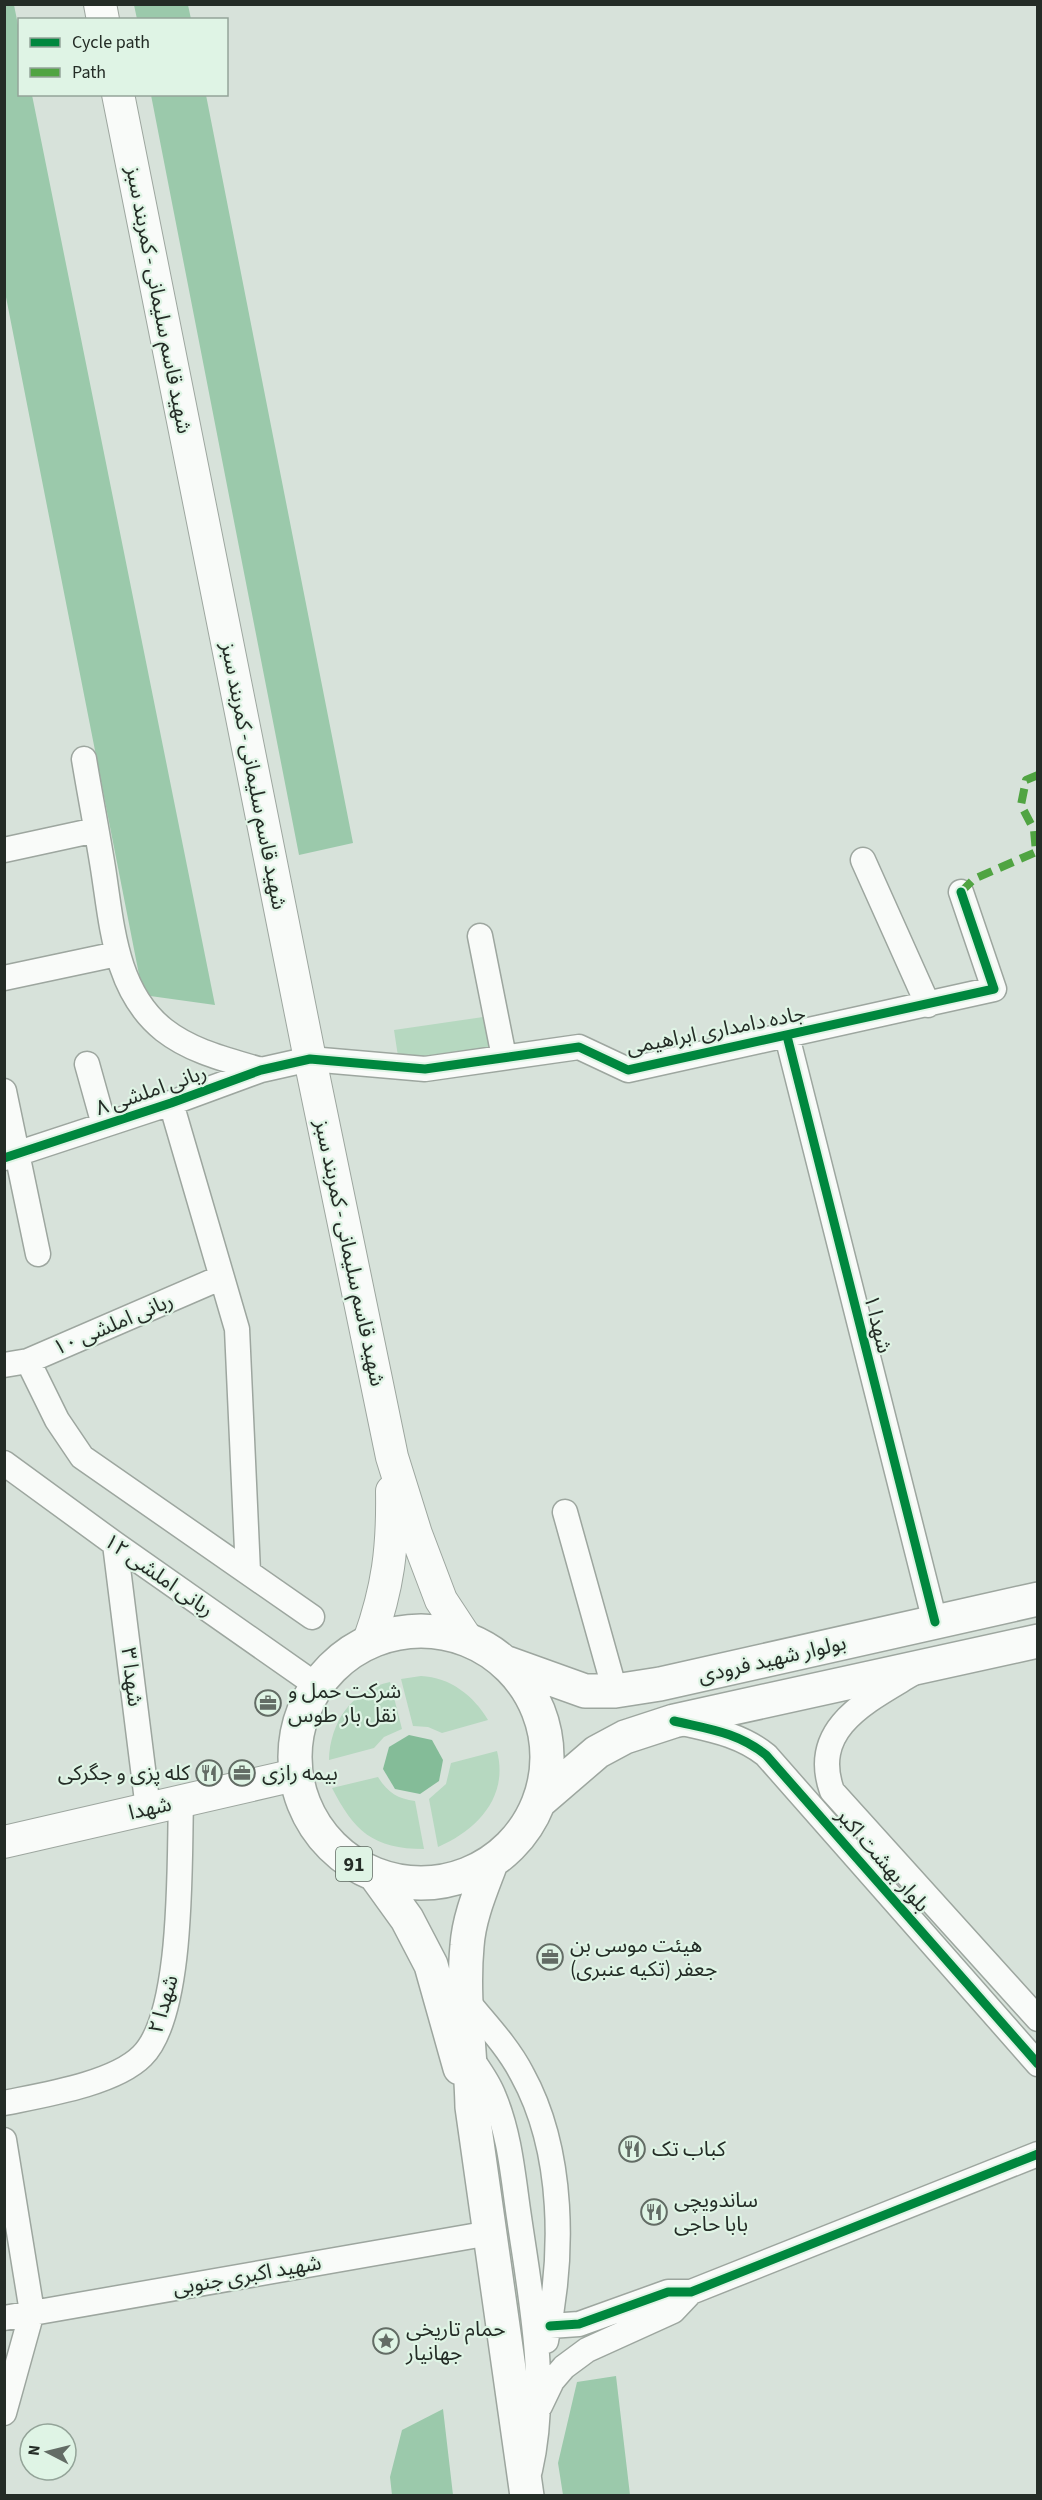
<svg xmlns="http://www.w3.org/2000/svg" width="1042" height="2500" font-family="'Source Sans 3','Noto Sans Arabic',sans-serif">
	<style>
		.green { fill: #b6d8c0 }
		.forest { fill: #9bc9ab }
		.water { fill: #84bc98 }
		.lines { fill: none; stroke-linecap: round; stroke-linejoin: round }
		.minor-casing { stroke: #9da69f; stroke-width: 27 }
		.major-casing { stroke: #9da69f; stroke-width: 34 }
		.highway-casing { stroke: #9da69f; stroke-width: 36 }
		.minor { stroke: #f9fbf9; stroke-width: 24 }
		.major { stroke: #f9fbf9; stroke-width: 32 }
		.highway { stroke: #f9fbf9; stroke-width: 33 }
		.quiet { stroke: #50a442; stroke-width: 8; stroke-dasharray: 15 8; stroke-linecap: butt }
		.cycleway-casing { stroke: #dff4e5; stroke-width: 13 }
		.cycleway { stroke: #00873e; stroke-width: 9 }
		.labels { text-anchor: middle; stroke-width: 4.5; stroke-linejoin: round; paint-order: stroke }
		.shield { fill: #dff4e5; stroke: #5c685f; stroke-width: 1.5 }
		.shield-label { font-size: 20px; font-weight: bold; fill: #242c26 }
		.street-label { font-size: 21px; fill: #242c26; stroke: #dff4e5 }
		.poi-label { font-size: 21px; fill: #242c26; stroke: #dff4e5; text-anchor: start }
	</style>
	<rect width="100%" height="100%" fill="#d7e2da"/>
	<path class="green" d="M 490,1016 L 495,1049 L 399,1063 L 394,1030 Z
		M 421,1676 C 450,1677 474,1696 488,1720 L 442,1733 L 428,1727 L 413,1726 L 401,1679 Z
		M 390,1682 L 402,1729 L 384,1737 L 374,1748 L 329,1760 C 330,1722 352,1690 390,1682 Z
		M 497,1751 C 509,1797 477,1830 438,1847 L 429,1799 L 446,1784 L 451,1763 Z
		M 378,1777 C 387,1792 398,1799 415,1801 L 424,1849 C 373,1849 354,1831 332,1788 Z"/>
	<path class="forest" d="M 4,5 L 14,5 L 19,30 L 20,94 L 32,95 L 215,1005 L 143,995 L 5,292 Z
		M 134,5 L 188,5 L 191,19 L 137,19 Z
		M 151,95 L 206,95 L 353,843 L 299,855 Z
		M 616,2376 L 630,2495 L 563,2495 L 558,2463 L 577,2382 Z
		M 443,2409 L 453,2495 L 392,2495 L 390,2477 L 402,2430 Z"/>
	<path class="water" d="M 409,1735 L 432,1740 L 443,1760 L 439,1781 L 420,1794 L 395,1789 L 383,1769 L 389,1747 Z"/>
	<g class="lines">
		<g class="minor-casing">
			<path id="minor" d="M 84,759 C 90,795 97,831 103,868 C 112,925 115,991 164,1030 C 192,1052 228,1060 261,1070
				M 4,850 L 96,830
				M 863,860 L 928,1005
				M 480,936 L 504,1057
				M 4,978 L 117,954
				M 787,1036 L 935,1622
				M 87,1064 L 104,1125
				M 4,1091 L 38,1254
				M 171,1103 L 237,1329 L 248,1572
				M 4,1158 L 171,1103 L 261,1070 L 310,1059 L 425,1069 L 579,1047 L 628,1070 L 994,989 L 961,892
				M 28,1361 L 57,1420 L 82,1457 L 312,1617
				M 4,1365 L 28,1361 L 220,1278
				M 4,1463 L 115,1544 L 316,1685
				M 565,1512 L 615,1691
				M 115,1544 L 148,1809
				M 910,1675 C 865,1702 810,1729 832,1791 L 1038,2019
				M 682,1723 C 713,1730 741,1735 766,1755 L 1038,2064
				M 467,2001 C 487,2025 508,2047 522,2074 C 565,2152 564,2257 546,2341
				M 471,2058 C 480,2071 489,2083 494,2097 C 510,2135 513,2177 519,2217 C 531,2300 549,2387 530,2470
				M 4,2103 C 43,2095 114,2084 142,2056 C 184,2015 179,1860 181,1801
				M 4,2140 L 32,2312 L 4,2413
				M 4,2318 L 490,2233
				M 550,2326 L 579,2324 L 668,2292 L 691,2292 L 1038,2154
				M 540,2406 L 552,2381 L 564,2367 L 587,2350 L 673,2311 L 691,2292"/>
		</g>
		<g class="major-casing">
			<path id="major" d="M 100,4 L 103,20
				M 118,94 L 310,1059 L 392,1457 L 416,1534 L 441,1600 L 466,1638
				M 369,1641 C 388,1588 393,1548 392,1491
				M 4,1842 L 295,1775"/>
		</g>
		<g class="highway-casing">
			<path id="highway" d="M295 1757a126 126 0 1 1 252 0a126 126 0 1 1-252 0Z
				M 507,1663 L 585,1691 L 615,1691 L 660,1684 L 1038,1599
				M 540,1801 L 597,1752 L 625,1737 L 674,1721 L 1038,1641
				M 491,1863 C 481,1890 469,1917 467,1946 C 462,1999 471,2054 472,2107 L 527,2496
				M 376,1876 L 407,1919 L 431,1965 L 460,2068"/>
		</g>
		<use href="#minor" class="minor"/>
		<use href="#major" class="major"/>
		<use href="#highway" class="highway"/>
		<path class="quiet" d="M 961,892 L 974,879 L 1036,852 L 1034,830 L 1021,805 L 1026,780 L 1038,775"/>
		<g class="cycleway-casing">
			<path id="cycleway" d="M 787,1036 L 935,1622
				M 4,1158 L 171,1103 L 261,1070 L 310,1059 L 425,1069 L 579,1047 L 628,1070 L 994,989 L 961,892
				M 674,1721 C 708,1729 737,1732 766,1755 L 1038,2064
				M 550,2326 L 579,2324 L 668,2292 L 691,2292 L 1038,2154"/>
		</g>
		<use href="#cycleway" class="cycleway"/>
	</g>
	<defs>
		<g id="office-ring" transform="scale(1.35)"><circle r="9.5" fill="#dff4e5" stroke="#636c65" stroke-width="1.5"/><path d="M-6-3h4V-5.5h4V-3h4V5H-6ZM-1-4.5V-3h2v-1.5ZM-6 0V1H6V0Z" fill="#636c65"/></g>
		<g id="restaurant-ring" transform="scale(1.35)"><circle r="9.5" fill="#dff4e5" stroke="#636c65" stroke-width="1.5"/><path d="M-5-6h1v4h1v-4h1v4h1v-4h1v5L-1.5 .5V6h-2V.5L-5-1ZM5-6V6H3V1.5H1.5Q1.5-4 5-6Z" fill="#636c65"/></g>
		<g id="sight-ring" transform="scale(1.35)"><circle r="9.5" fill="#dff4e5" stroke="#636c65" stroke-width="1.5"/><path d="M0-6L1.8-2.2L6-1.7L2.9 1.2L3.7 5.4L0 3.3L-3.7 5.4L-2.9 1.2L-6-1.7L-1.8-2.2Z" fill="#636c65"/></g>
	</defs>
	<g fill-rule="evenodd">
		<use href="#office-ring" x="268" y="1703"/>
		<use href="#restaurant-ring" x="209" y="1773"/>
		<use href="#office-ring" x="242" y="1773"/>
		<use href="#office-ring" x="550" y="1957"/>
		<use href="#restaurant-ring" x="632" y="2149"/>
		<use href="#restaurant-ring" x="654" y="2212"/>
		<use href="#sight-ring" x="386" y="2341"/>
	</g>
	<g class="labels">
		<rect class="shield" x="336" y="1847" width="36" height="34" rx="4.5"/>
		<g class="shield-label">
			<text x="354" y="1871">91</text>
		</g>
		<g class="street-label">
			<text transform="translate(159 300) rotate(79)" y="7">شهید قاسم سلیمانی - کمربند سبز</text>
			<text transform="translate(254 776) rotate(79)" y="7">شهید قاسم سلیمانی - کمربند سبز</text>
			<text transform="translate(716 1030) rotate(-11)" y="7">جاده دامداری ابراهیمی</text>
			<text transform="translate(151 1090) rotate(-19)" y="7">ربانی املشی ۸</text>
			<text transform="translate(350 1253) rotate(78)" y="7">شهید قاسم سلیمانی - کمربند سبز</text>
			<text transform="translate(113 1324) rotate(-23)" y="7">ربانی املشی ۱۰</text>
			<text transform="translate(878 1324) rotate(76)" y="7">شهدا ۱</text>
			<text transform="translate(159 1575) rotate(35)" y="7">ربانی املشی ۱۲</text>
			<text transform="translate(772 1659) rotate(-13)" y="7">بولوار شهید فرودی</text>
			<text transform="translate(132 1677) rotate(83)" y="7">شهدا ۳</text>
			<text transform="translate(150 1808) rotate(-13)" y="7">شهدا</text>
			<text transform="translate(883 1860) rotate(49)" y="7">بلوار بهشت اکبر</text>
			<text transform="translate(163 2004) rotate(-74)" y="7">شهدا ۲</text>
			<text transform="translate(247 2275) rotate(-10)" y="7">شهید اکبری جنوبی</text>
		</g>
		<g class="poi-label">
			<text x="288" y="1698">شرکت حمل و<tspan x="288" dy="24">نقل بار طوس</tspan></text>
			<text x="190" y="1780" text-anchor="end">کله پزی و جگرکی</text>
			<text x="262" y="1780">بیمه رازی</text>
			<text x="570" y="1952">هيئت موسی بن<tspan x="570" dy="24">جعفر (تکیه عنبری)</tspan></text>
			<text x="652" y="2156">کباب تک</text>
			<text x="674" y="2207">ساندویچی<tspan x="674" dy="24">بابا حاجی</tspan></text>
			<text x="406" y="2336">حمام تاریخی<tspan x="406" dy="24">جهانیار</tspan></text>
		</g>
	</g>
	<rect width="1042" height="2500" fill="none" stroke="#242c26" stroke-width="12"/>
	<rect x="18" y="18" width="210" height="78" fill="#dff4e5" stroke="#94a499" stroke-width="1.5"/>
	<rect x="30" y="38" width="30" height="9" fill="#00873e" stroke="#94a499" stroke-width="1.5"/>
	<text x="72" y="48" font-size="18" fill="#242c26">Cycle path</text>
	<rect x="30" y="68" width="30" height="9" fill="#50a442" stroke="#94a499" stroke-width="1.5"/>
	<text x="72" y="78" font-size="18" fill="#242c26">Path</text>
	<g transform="translate(48 2452) rotate(277)"><circle r="28" fill="#dff4e5" stroke="#94a499" stroke-width="1.5"/>
	<path d="M0-4.5L10 22L0 15L-10 22Z" fill="#636c65"/>
	<text y="-9" font-size="16" font-weight="bold" text-anchor="middle" fill="#242c26">N</text>
	</g>
</svg>
